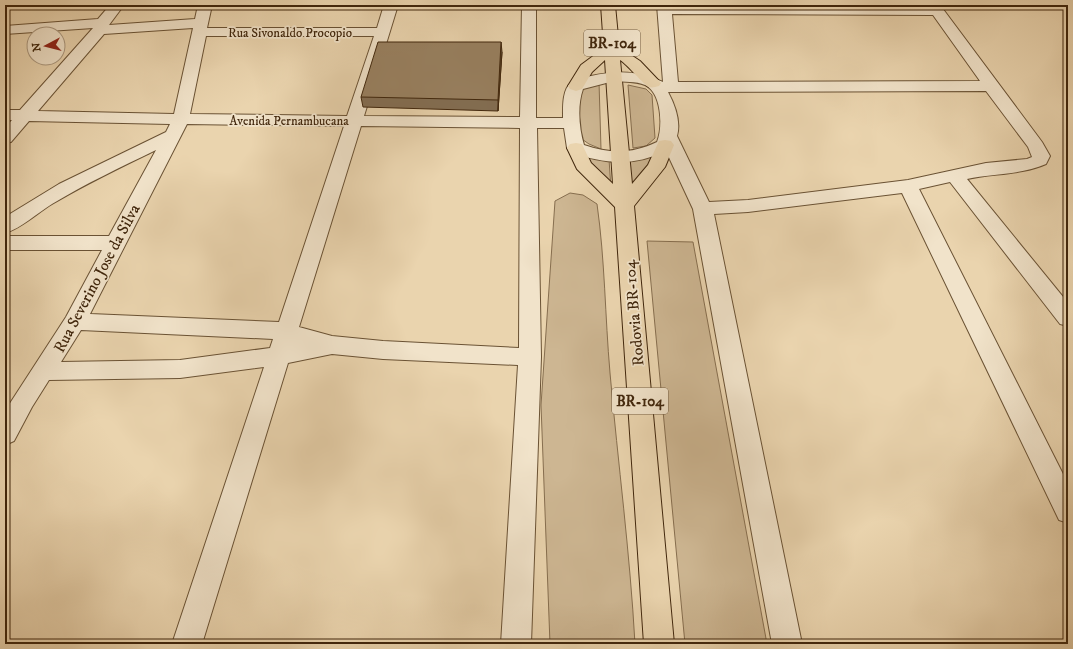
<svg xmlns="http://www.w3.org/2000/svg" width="1073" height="649" font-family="'IM FELL DW Pica',serif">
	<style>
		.green { fill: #cdb692; stroke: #866e4f }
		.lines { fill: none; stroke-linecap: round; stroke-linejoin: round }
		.street-casing { stroke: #6a5234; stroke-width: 2 }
		.highway-casing { stroke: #40260c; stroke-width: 2 }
		.street { fill: #f1e3ca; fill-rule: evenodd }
		.highway { fill: #ead4ae; fill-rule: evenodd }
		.wall { fill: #836e53; stroke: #40260c }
		.shaded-wall { fill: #6a5a43; stroke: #40260c }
		.building { fill: #988060; stroke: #40260c }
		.labels { text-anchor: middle; stroke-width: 3.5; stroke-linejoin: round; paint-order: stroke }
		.far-street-label { font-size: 13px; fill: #40260c; stroke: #f1e3ca }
		.shield { fill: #f1e3ca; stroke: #755f45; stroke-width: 1 }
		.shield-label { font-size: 15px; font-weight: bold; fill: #40260c }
		.street-label { font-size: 16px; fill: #40260c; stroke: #f1e3ca }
	</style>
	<rect width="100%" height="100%" fill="#ead4ae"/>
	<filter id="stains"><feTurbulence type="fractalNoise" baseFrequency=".005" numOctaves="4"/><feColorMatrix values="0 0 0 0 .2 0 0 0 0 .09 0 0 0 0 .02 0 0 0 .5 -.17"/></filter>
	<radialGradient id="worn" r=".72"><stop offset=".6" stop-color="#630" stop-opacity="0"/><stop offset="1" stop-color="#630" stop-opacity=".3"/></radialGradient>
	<path class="green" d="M 599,82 L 601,149 L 589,144 L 579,137 L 579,90 Z
		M 628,85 L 646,89 L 652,95 L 655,138 L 646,146 L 633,148 Z
		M 660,151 L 627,194 L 629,160 Z
		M 585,153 L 609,159 L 611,189 L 586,164 Z
		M 570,193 L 583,195 L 597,204 C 605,260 605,316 610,373 C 618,463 630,553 635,644 L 550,644 L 541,405 L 555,201 Z
		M 647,241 L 693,242 L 767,644 L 685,644 Z"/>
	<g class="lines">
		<g class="street-casing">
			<path id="street" d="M 110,5 L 124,5 L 109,25 L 195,19 L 198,5 L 212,5 L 207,28 L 377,28 L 384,5 L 398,5 L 364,116 L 520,117 L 522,5 L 536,5 L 536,118 L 563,118 C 563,109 562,89 571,83 C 576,79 585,77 591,76 C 619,70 637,71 663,82 L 657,5 L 927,7 L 926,5 L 940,5 L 1042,142 L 1050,156 L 1046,164 C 1022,175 993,173 967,179 L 1068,303 L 1068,326 L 1060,324 L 950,182 L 919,189 L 1068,484 L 1068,523 L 1059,520 L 902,193 L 748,212 L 714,214 L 802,644 L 772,644 L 693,209 L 666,151 C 632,167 605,164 570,152 L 567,148 L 564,128 L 537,128 L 541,357 L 531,644 L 501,644 L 518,365 L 383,359 L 332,354 L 288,363 L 202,644 L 172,644 L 264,367 L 180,378 L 49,380 L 32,407 L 14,441 L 5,445 L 5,411 L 66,317 L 102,250 L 5,250 L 5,236 L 109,236 L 156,150 C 121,167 85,184 52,204 C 37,213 22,228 5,233 L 5,217 L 59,184 L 166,132 L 170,124 L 29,121 L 11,142 L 5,143 L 5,128 L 12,120 L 5,120 L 5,110 L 20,110 L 93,28 L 5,34 L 5,26 L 98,19 ZM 672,14 L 933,15 L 980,81 L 678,82 ZM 193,28 L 174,114 L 38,111 L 104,34 ZM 206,36 L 374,36 L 347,116 L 190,114 ZM 614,81 C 624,82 636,81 645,85 C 662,93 663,127 657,142 C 632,154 610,154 584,145 C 579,128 577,106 583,89 ZM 986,91 L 1028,147 L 1032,157 L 1027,159 L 986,163 L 908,180 L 748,200 L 709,202 L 677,136 C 681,122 675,105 668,92 ZM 187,124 L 344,126 L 279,322 L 90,314 ZM 361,126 L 520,128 L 519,348 L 383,341 L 332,336 L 299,327 ZM 81,330 L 273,339 L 270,348 L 180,360 L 61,362 Z"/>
		</g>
		<g class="highway-casing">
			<path id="highway" d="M 601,5 L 615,5 L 619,47 L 640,61 L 661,83 L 659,86 C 655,87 652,88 649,87 C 644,85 628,65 620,60 L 632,184 L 648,165 L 659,141 L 665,140 L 671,141 L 674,145 L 665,167 L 634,206 L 674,644 L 644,644 L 615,207 L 577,169 L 567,148 L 570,144 L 576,143 L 582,144 L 591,163 L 613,184 L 605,60 L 592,72 L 582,89 L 576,91 L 570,89 L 568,86 L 581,65 L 604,48 Z"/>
		</g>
		<use href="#street" class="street"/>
		<use href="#highway" class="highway"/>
	</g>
	<path class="wall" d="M 502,52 L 498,111 L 363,107 L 361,97 Z"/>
	<path class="shaded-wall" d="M 501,42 L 502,52 L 498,111 L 498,100 Z"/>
	<path class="building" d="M 378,42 L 501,42 L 498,100 L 361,97 Z"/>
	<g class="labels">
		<g class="far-street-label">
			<text x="290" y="37">Rua Sivonaldo Procopio</text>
			<text x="289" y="125">Avenida Pernambucana</text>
		</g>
		<g class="shield">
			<rect x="584" y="30" width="56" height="26" rx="3"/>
			<rect x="612" y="388" width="56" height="26" rx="3"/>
		</g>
		<g class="shield-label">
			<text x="612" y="48">BR-104</text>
			<text x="640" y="406">BR-104</text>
		</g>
		<g class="street-label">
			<text transform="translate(96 278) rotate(-62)" y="6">Rua Severino Jose da Silva</text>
			<text transform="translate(633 313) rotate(-95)" y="6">Rodovia BR-104</text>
		</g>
	</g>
	<rect width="1073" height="649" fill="none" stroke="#ead4ae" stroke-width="20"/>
	<rect x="6" y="6" width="1061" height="637" fill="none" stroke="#40260c" stroke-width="2"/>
	<rect x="10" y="10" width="1053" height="629" fill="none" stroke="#40260c"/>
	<g transform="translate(46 46) rotate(263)"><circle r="19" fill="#f1e3ca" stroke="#aa977e"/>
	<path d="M0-3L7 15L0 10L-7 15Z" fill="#8f2418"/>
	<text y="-6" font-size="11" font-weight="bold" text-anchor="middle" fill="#40260c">N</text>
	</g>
	<rect width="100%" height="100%" filter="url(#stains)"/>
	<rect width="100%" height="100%" fill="url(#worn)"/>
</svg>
